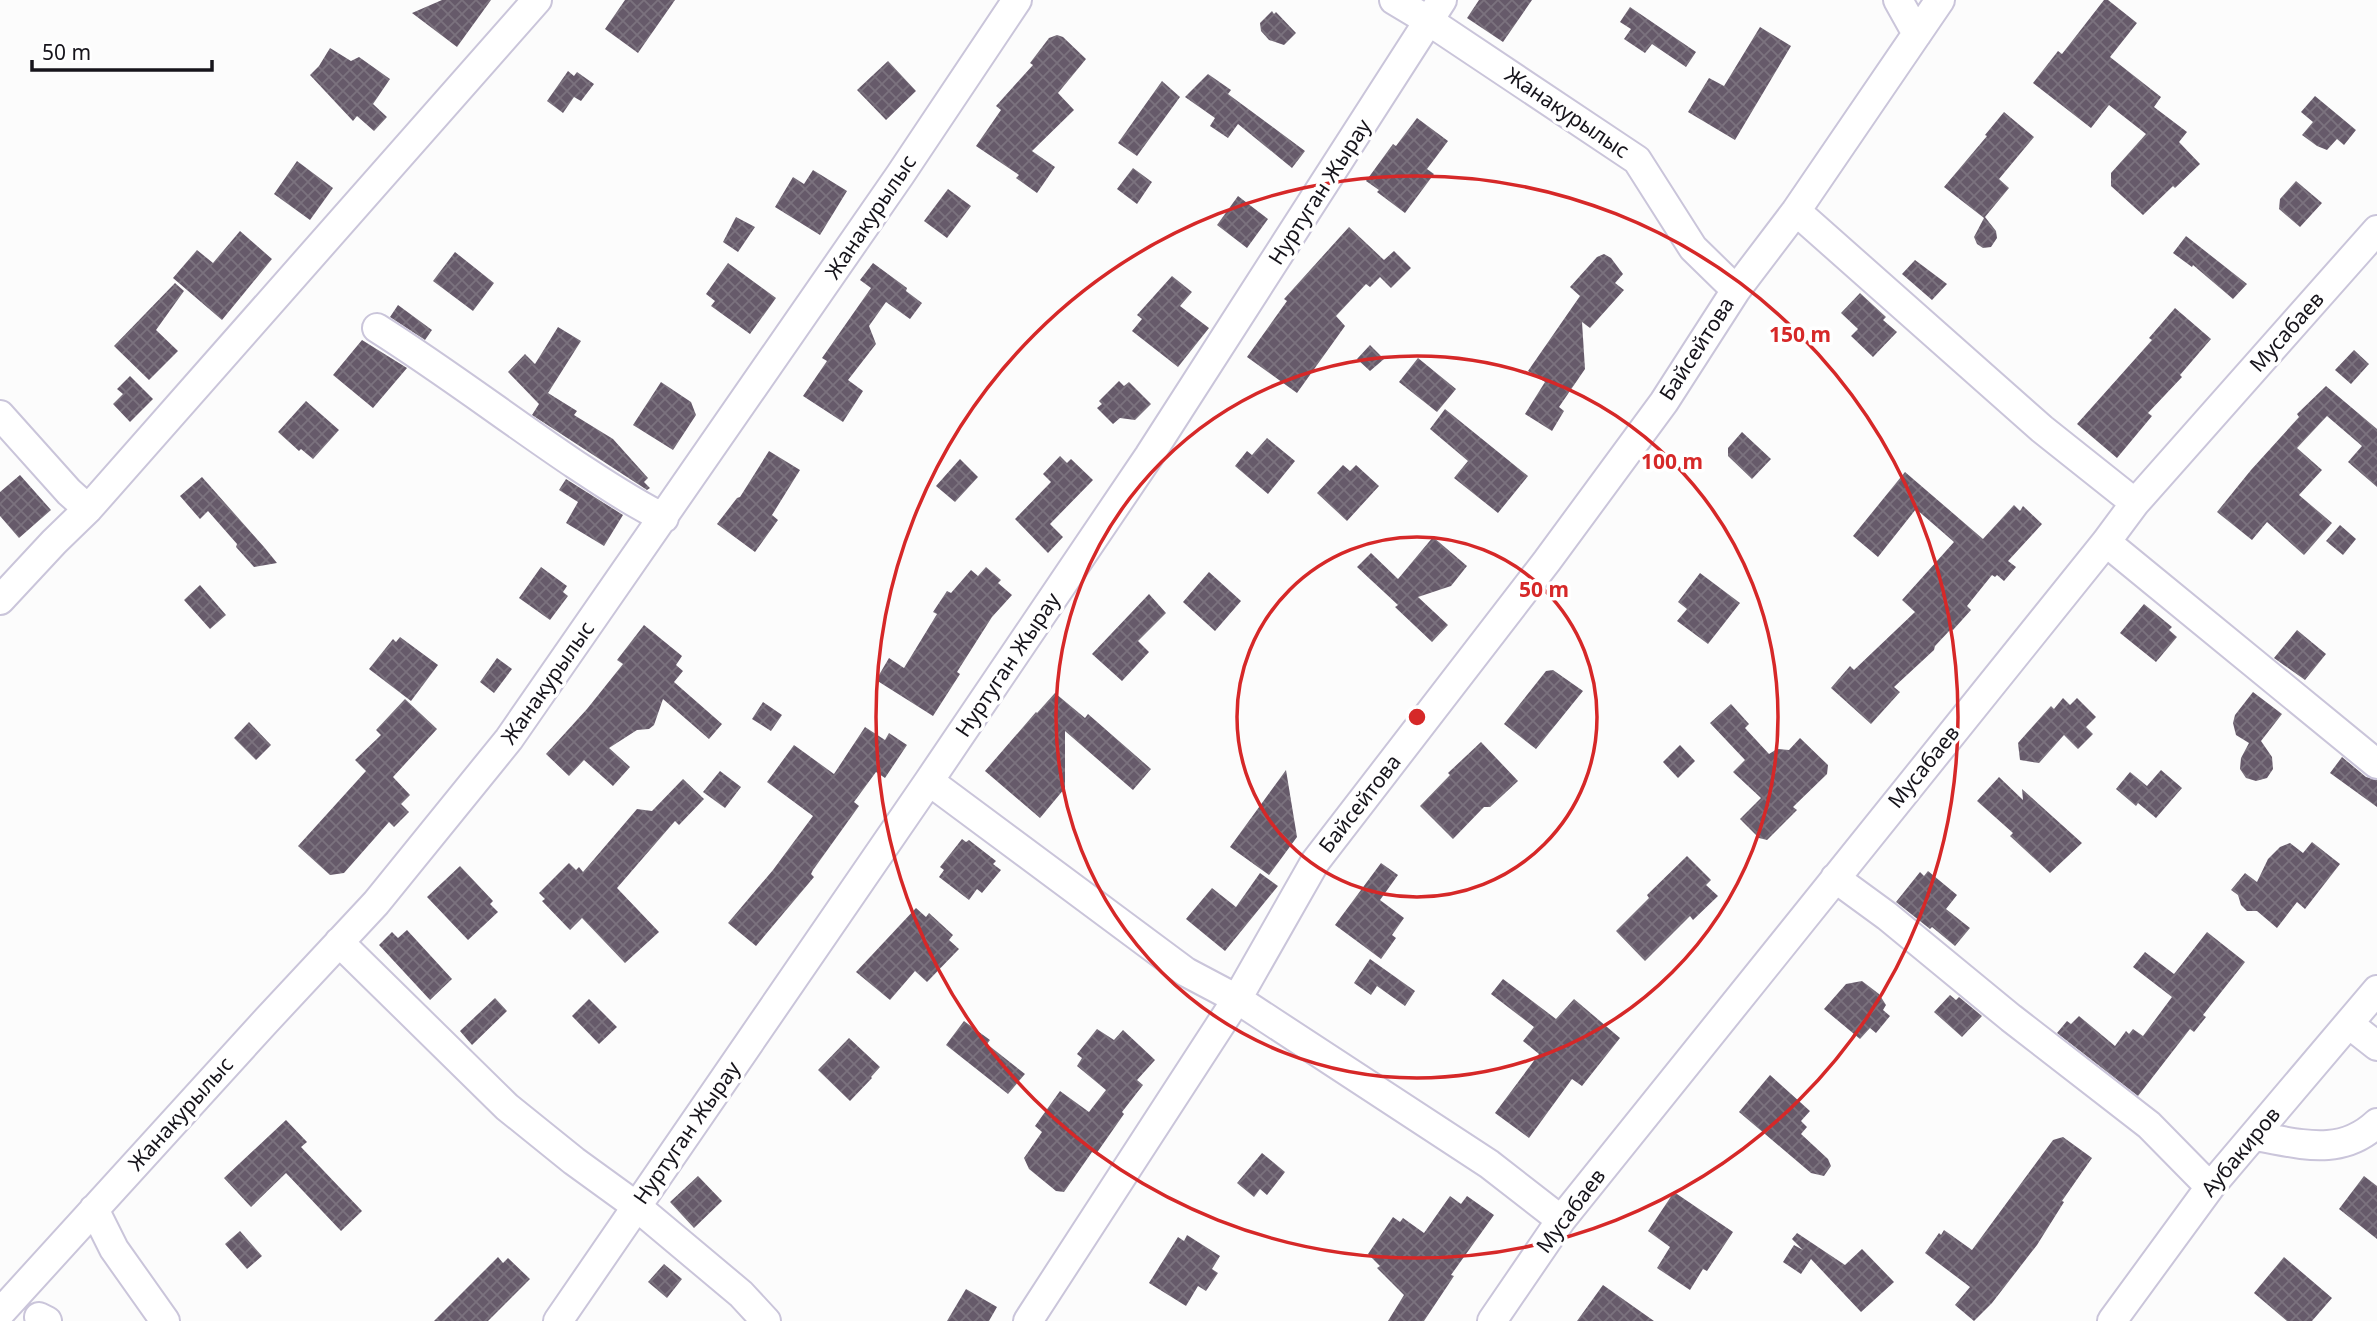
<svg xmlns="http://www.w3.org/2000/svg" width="2377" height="1321" font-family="'Noto Sans',sans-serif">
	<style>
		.building { fill: url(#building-cross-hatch) }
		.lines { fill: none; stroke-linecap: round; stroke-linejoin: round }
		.minor-casing { stroke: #cac5da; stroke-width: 32 }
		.minor { stroke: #fff; stroke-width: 28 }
		.ring { fill: none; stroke: #d62828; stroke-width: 3.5 }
		.labels { text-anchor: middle; stroke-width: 7; stroke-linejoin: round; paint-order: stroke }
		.street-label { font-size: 21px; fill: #16141b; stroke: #fff }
		.centre { fill: #d62828; stroke: #fff; stroke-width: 3.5 }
		.ring-label { font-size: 21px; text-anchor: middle; font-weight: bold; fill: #d62828; stroke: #fff; stroke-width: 7; stroke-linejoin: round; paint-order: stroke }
	</style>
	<defs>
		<pattern id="building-cross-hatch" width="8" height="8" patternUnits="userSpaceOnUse" patternTransform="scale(1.75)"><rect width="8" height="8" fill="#665a6a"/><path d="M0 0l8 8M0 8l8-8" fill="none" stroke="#7b727e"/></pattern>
	</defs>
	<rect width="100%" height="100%" fill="#fcfcfc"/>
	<path class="building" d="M 442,0 L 491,0 L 457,47 L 412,13 Z
		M 625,0 L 675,0 L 638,53 L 605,29 Z
		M 1479,0 L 1532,0 L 1503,42 L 1467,18 Z
		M 2104,0 L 2108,0 L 2137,23 L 2110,57 L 2161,97 L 2154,107 L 2187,132 L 2179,142 L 2200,164 L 2175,188 L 2173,186 L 2143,215 L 2111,186 L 2111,173 L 2146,134 L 2109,105 L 2091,128 L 2033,83 L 2058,51 L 2062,54 Z
		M 1630,7 L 1696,52 L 1686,67 L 1652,44 L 1645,53 L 1624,39 L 1631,29 L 1620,22 Z
		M 1272,11 L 1274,14 L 1276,12 L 1296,33 L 1284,45 L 1269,40 L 1261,31 L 1260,23 Z
		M 1760,27 L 1791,46 L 1735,140 L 1688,112 L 1709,78 L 1724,86 Z
		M 1057,35 L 1063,37 L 1086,59 L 1058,93 L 1074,110 L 1032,151 L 1055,167 L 1037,193 L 1016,178 L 1019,175 L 976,146 L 1001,110 L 996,106 L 1033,65 L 1030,63 L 1049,38 Z
		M 330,48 L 351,61 L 359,57 L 390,79 L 373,104 L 387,117 L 374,131 L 357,116 L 353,121 L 310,75 L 319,66 Z
		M 888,61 L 916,91 L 886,120 L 857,90 Z
		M 568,71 L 574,76 L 577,72 L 594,84 L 581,101 L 574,97 L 563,113 L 547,101 Z
		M 1208,74 L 1231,90 L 1228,94 L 1305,151 L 1292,168 L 1238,124 L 1228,138 L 1210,126 L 1215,118 L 1185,97 Z
		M 1162,81 L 1180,97 L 1137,156 L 1118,143 Z
		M 2315,96 L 2356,130 L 2344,145 L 2337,139 L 2327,150 L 2317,146 L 2302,135 L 2313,122 L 2301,112 Z
		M 2004,112 L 2034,137 L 1999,179 L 2009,188 L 1985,217 L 1996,231 L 1997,238 L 1991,247 L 1983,248 L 1977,244 L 1974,237 L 1984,218 L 1944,187 L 1987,136 L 1985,135 Z
		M 1417,118 L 1448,141 L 1427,169 L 1434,174 L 1405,213 L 1377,192 L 1379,190 L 1366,181 L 1393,144 L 1396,146 Z
		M 297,161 L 333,188 L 310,220 L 274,194 Z
		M 1133,168 L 1152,182 L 1137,204 L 1117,189 Z
		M 813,170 L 847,191 L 820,235 L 775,207 L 793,177 L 804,184 Z
		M 2296,181 L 2322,203 L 2300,227 L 2279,209 L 2280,199 Z
		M 948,189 L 971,206 L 947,238 L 924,221 Z
		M 1238,196 L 1268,219 L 1247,248 L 1217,225 Z
		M 736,217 L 755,227 L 738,252 L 723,242 Z
		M 1349,227 L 1384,260 L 1394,251 L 1411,268 L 1391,288 L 1380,277 L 1370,287 L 1366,284 L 1336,316 L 1345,326 L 1297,393 L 1247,357 L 1287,301 L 1284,299 Z
		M 240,231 L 272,259 L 222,320 L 173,278 L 197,250 L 213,263 Z
		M 2186,236 L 2247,284 L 2233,299 L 2193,265 L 2192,267 L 2173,253 Z
		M 455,252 L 494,283 L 473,311 L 433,281 Z
		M 1604,254 L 1611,258 L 1623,274 L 1615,283 L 1624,290 L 1590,328 L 1582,322 L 1585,369 L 1559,407 L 1564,411 L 1552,431 L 1525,414 L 1545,382 L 1528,371 L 1580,296 L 1570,287 L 1597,257 Z
		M 1915,260 L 1947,284 L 1932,300 L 1902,274 Z
		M 728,263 L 776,298 L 750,334 L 711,306 L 715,301 L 706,294 Z
		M 873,263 L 907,288 L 906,291 L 922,303 L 910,319 L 886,302 L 869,326 L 876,344 L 848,380 L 863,391 L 843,422 L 803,396 L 827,361 L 822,358 L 871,288 L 860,280 Z
		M 1172,276 L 1192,292 L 1180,306 L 1209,328 L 1178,367 L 1132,331 L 1142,319 L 1137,315 Z
		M 175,283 L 184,291 L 156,330 L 178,351 L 149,380 L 114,346 Z
		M 1860,293 L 1886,317 L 1883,320 L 1897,332 L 1873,357 L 1851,336 L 1858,329 L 1841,313 Z
		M 398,305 L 432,330 L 425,340 L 390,317 Z
		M 2175,308 L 2211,339 L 2180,375 L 2182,377 L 2148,413 L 2152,416 L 2117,458 L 2077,424 L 2152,340 L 2149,338 Z
		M 558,327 L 581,341 L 548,393 L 577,411 L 574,415 L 613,439 L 648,478 L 644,482 L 650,488 L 647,490 L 532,415 L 539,404 L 508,372 L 525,354 L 535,364 Z
		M 362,340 L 407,368 L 373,408 L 333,375 Z
		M 1370,345 L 1384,359 L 1370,371 L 1357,359 Z
		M 2354,350 L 2369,364 L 2351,384 L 2335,370 Z
		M 1418,358 L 1456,389 L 1437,412 L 1399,382 Z
		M 130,376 L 153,399 L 130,422 L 113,404 L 123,394 L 117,389 Z
		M 1119,381 L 1124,386 L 1129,382 L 1151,404 L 1135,420 L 1120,418 L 1113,424 L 1097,408 L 1102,404 L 1099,401 Z
		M 661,382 L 691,402 L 696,415 L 673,450 L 633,425 Z
		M 2326,386 L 2377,429 L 2377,487 L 2348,462 L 2362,446 L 2327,416 L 2297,448 L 2322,470 L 2299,495 L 2332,523 L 2304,555 L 2267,522 L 2252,540 L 2217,512 L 2251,470 L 2299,417 L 2297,414 Z
		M 306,401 L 339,430 L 313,459 L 301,449 L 299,451 L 278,432 Z
		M 1445,409 L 1528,476 L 1498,513 L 1454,478 L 1468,461 L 1430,429 Z
		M 1742,432 L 1771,459 L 1752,479 L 1728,456 L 1728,448 Z
		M 1267,438 L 1295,461 L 1268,494 L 1235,466 L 1247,451 L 1252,455 Z
		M 769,451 L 800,470 L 772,515 L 778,520 L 755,552 L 717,524 L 737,498 L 740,497 Z
		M 1060,456 L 1067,463 L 1071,459 L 1093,480 L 1050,524 L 1063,537 L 1048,553 L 1015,519 L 1051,482 L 1043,474 Z
		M 960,459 L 978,477 L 955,502 L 936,486 Z
		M 1343,465 L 1350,471 L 1356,465 L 1379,486 L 1347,521 L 1317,493 Z
		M 1905,472 L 1983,539 L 2014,505 L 2020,511 L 2023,506 L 2042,524 L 2008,561 L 2016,567 L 2004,581 L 1997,575 L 1995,577 L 1992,575 L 1967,606 L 1971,610 L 1953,630 L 1951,629 L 1935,646 L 1934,650 L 1894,687 L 1900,692 L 1871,724 L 1831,688 L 1850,666 L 1854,670 L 1915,612 L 1902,600 L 1954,542 L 1916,509 L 1878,557 L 1853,536 Z
		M 20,475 L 51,510 L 19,538 L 0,516 L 0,492 Z
		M 202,477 L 264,547 L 277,563 L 254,567 L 236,547 L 237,544 L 208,511 L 200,519 L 180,496 Z
		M 566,479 L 623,515 L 604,546 L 566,523 L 578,502 L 559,490 Z
		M 2340,525 L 2356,539 L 2343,555 L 2326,541 Z
		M 1433,537 L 1467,566 L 1451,586 L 1418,597 L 1448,625 L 1432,642 L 1395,607 L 1398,605 L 1357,567 L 1371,553 L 1398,579 Z
		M 541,567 L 567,586 L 563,592 L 568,596 L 550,620 L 519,598 Z
		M 986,567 L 1001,580 L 998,583 L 1012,595 L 992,617 L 957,672 L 960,674 L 933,716 L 876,680 L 889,658 L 904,668 L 937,614 L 933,612 L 947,591 L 951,593 L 971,570 L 978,576 Z
		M 1209,572 L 1241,601 L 1215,631 L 1183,602 Z
		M 1700,573 L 1740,603 L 1708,644 L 1677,621 L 1687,609 L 1678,602 Z
		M 200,585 L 226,615 L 210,629 L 184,600 Z
		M 1149,594 L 1166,613 L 1138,641 L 1149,652 L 1122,681 L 1092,654 Z
		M 2144,604 L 2172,627 L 2169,630 L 2177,637 L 2156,662 L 2120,633 Z
		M 644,625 L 682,656 L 676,665 L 683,671 L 674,682 L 722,724 L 709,739 L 663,699 L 654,725 L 649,729 L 637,730 L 609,748 L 630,767 L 613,786 L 584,760 L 569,776 L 546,754 L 587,709 L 623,664 L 617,660 Z
		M 2297,630 L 2326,654 L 2305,680 L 2274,658 Z
		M 400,637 L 438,665 L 411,701 L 369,669 L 393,639 L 396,642 Z
		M 497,658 L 512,669 L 494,693 L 480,682 Z
		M 1553,670 L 1583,691 L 1536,749 L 1504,724 L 1546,671 Z
		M 2253,692 L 2282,714 L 2261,741 L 2272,757 L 2273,769 L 2267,778 L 2256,781 L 2246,778 L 2240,769 L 2241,758 L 2249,743 L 2236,735 L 2233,723 L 2235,715 Z
		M 1055,693 L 1085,718 L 1088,714 L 1151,769 L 1133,790 L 1065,731 L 1065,788 L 1040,818 L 985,771 L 1036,712 L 1037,713 Z
		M 2063,698 L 2070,705 L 2077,698 L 2096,717 L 2086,727 L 2093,734 L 2078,749 L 2064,735 L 2039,763 L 2020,760 L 2018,743 L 2051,706 L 2054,709 Z
		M 405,699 L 437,729 L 393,777 L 410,795 L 401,804 L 409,812 L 394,827 L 389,822 L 344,873 L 330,875 L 298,846 L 366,771 L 355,760 L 381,735 L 376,730 Z
		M 763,702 L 782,715 L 771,731 L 752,719 Z
		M 1731,704 L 1749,724 L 1745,728 L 1769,754 L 1777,749 L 1789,750 L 1800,738 L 1828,765 L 1827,774 L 1793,807 L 1797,810 L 1767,840 L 1759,838 L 1740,819 L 1761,798 L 1733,772 L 1745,760 L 1710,723 Z
		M 249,722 L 271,745 L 256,760 L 234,738 Z
		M 865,727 L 885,740 L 889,733 L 907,745 L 885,778 L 876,772 L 854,802 L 859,806 L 813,870 L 811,874 L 814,877 L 756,946 L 728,923 L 773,870 L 813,816 L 767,782 L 794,745 L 834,774 Z
		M 1481,742 L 1518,781 L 1490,807 L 1484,807 L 1453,839 L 1420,806 L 1450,775 L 1448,773 Z
		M 1680,745 L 1695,761 L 1678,778 L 1663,762 Z
		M 2342,757 L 2366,777 L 2377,780 L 2377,807 L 2330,773 Z
		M 1286,770 L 1297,837 L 1269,875 L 1230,847 Z
		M 2161,770 L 2182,788 L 2156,818 L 2138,803 L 2136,806 L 2116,789 L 2130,772 L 2147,786 Z
		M 720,771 L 741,787 L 725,808 L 703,792 Z
		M 1999,777 L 2023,800 L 2022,789 L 2082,843 L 2050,873 L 2010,836 L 2013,833 L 1977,801 Z
		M 683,779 L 704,799 L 679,825 L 675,821 L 617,888 L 659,932 L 625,963 L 582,918 L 570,930 L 542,901 L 545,899 L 539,893 L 569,863 L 576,870 L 579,867 L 583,872 L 637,809 L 652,811 Z
		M 962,839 L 966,842 L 969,840 L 996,861 L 993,864 L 1001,870 L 982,893 L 977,889 L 969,900 L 939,877 L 944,870 L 940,867 Z
		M 2312,842 L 2340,864 L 2305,909 L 2297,902 L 2277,928 L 2257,911 L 2247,911 L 2241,905 L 2238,895 L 2231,890 L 2245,873 L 2257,882 L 2268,859 L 2280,847 L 2290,843 L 2303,853 Z
		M 1687,856 L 1711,880 L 1706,885 L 1718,896 L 1693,920 L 1690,916 L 1645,961 L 1616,931 L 1649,898 L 1647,895 Z
		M 1381,863 L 1398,875 L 1380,900 L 1404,918 L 1392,935 L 1396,938 L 1381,959 L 1335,925 Z
		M 460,866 L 493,901 L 490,904 L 498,912 L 468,940 L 427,897 Z
		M 1928,871 L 1957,895 L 1946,909 L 1970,928 L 1955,946 L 1932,927 L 1930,929 L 1896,902 L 1920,872 L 1924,876 Z
		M 1260,873 L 1278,886 L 1225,951 L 1186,919 L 1212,888 L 1236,907 Z
		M 916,908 L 926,917 L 929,913 L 953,935 L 949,940 L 959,949 L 927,982 L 915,971 L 890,1000 L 856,972 Z
		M 407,930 L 452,979 L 430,1000 L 379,945 L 392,932 L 398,938 Z
		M 2207,932 L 2245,962 L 2203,1015 L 2206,1017 L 2194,1032 L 2190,1029 L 2138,1096 L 2057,1033 L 2067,1021 L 2071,1024 L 2079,1016 L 2115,1046 L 2126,1031 L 2129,1034 L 2133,1029 L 2143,1036 L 2172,997 L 2133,967 L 2145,952 L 2174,974 Z
		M 1370,959 L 1415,991 L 1405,1006 L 1377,986 L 1371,995 L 1354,983 Z
		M 1503,979 L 1556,1019 L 1574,999 L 1620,1038 L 1582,1086 L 1572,1079 L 1529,1138 L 1495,1113 L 1539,1054 L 1523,1041 L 1534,1027 L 1491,994 Z
		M 1862,981 L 1879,994 L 1886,1005 L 1883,1010 L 1890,1016 L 1876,1033 L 1870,1028 L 1860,1039 L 1824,1009 L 1846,984 Z
		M 1950,995 L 1956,1000 L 1959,997 L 1982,1016 L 1962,1037 L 1934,1012 Z
		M 495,998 L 507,1011 L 472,1045 L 460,1031 Z
		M 589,999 L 617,1027 L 599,1044 L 572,1016 Z
		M 964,1021 L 990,1040 L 987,1044 L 1025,1074 L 1008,1094 L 946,1045 Z
		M 1097,1029 L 1114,1040 L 1123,1030 L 1155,1060 L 1137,1080 L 1143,1085 L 1122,1112 L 1124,1114 L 1096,1154 L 1092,1152 L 1064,1192 L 1056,1191 L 1029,1169 L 1024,1158 L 1042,1132 L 1035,1126 L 1060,1091 L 1089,1112 L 1106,1090 L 1077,1066 L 1082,1058 L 1077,1054 Z
		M 849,1038 L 880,1067 L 871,1077 L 872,1078 L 850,1101 L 818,1070 Z
		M 1770,1075 L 1810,1111 L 1801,1121 L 1807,1127 L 1801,1134 L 1828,1159 L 1831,1166 L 1824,1176 L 1811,1173 L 1739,1112 Z
		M 286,1120 L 307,1142 L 301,1147 L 362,1211 L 341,1231 L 286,1173 L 251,1207 L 224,1178 Z
		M 2063,1137 L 2092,1158 L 2062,1201 L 2064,1202 L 2037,1245 L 1992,1303 L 1974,1321 L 1955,1305 L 1970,1287 L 1925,1253 L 1939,1233 L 1941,1235 L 1944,1230 L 1972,1250 L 2053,1140 Z
		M 1262,1153 L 1285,1172 L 1267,1195 L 1260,1189 L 1254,1197 L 1237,1183 Z
		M 698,1176 L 722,1201 L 694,1228 L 670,1202 Z
		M 2364,1176 L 2377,1186 L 2377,1239 L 2339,1209 Z
		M 1674,1192 L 1733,1232 L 1707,1271 L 1703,1269 L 1690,1290 L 1657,1268 L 1670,1247 L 1648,1231 Z
		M 1450,1196 L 1461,1204 L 1467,1196 L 1494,1215 L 1451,1275 L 1454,1276 L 1424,1321 L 1388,1321 L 1404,1295 L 1377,1268 L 1380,1266 L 1368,1254 L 1393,1217 L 1400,1222 L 1403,1218 L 1424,1233 Z
		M 240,1231 L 262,1256 L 247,1269 L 225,1244 Z
		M 1797,1233 L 1845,1265 L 1862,1249 L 1894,1282 L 1861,1312 L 1811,1259 L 1801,1274 L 1783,1262 L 1794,1245 L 1803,1250 L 1792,1239 Z
		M 1187,1235 L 1220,1256 L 1212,1269 L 1218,1273 L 1206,1291 L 1198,1286 L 1186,1306 L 1149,1283 L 1178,1237 L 1184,1241 Z
		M 498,1257 L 503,1263 L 508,1258 L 530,1279 L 488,1321 L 434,1321 Z
		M 2284,1257 L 2332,1298 L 2312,1321 L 2287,1321 L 2254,1293 Z
		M 664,1264 L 682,1279 L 667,1298 L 648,1282 Z
		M 1603,1285 L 1654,1321 L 1577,1321 Z
		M 966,1289 L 997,1307 L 989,1321 L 947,1321 Z"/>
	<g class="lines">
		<g class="minor-casing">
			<path id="minor" d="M 1394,0 L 1429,21 L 1637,160 L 1693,248 L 1736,290
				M 1898,0 L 1917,34
				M 1796,211 L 2042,429 L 2135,503
				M 377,328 C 445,371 509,420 576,465 C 605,484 633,503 664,518
				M 0,415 L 69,492 L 88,509
				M 2106,542 L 2377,764
				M 0,600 L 54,542 L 88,509 L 537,0
				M 929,781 L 1186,972 L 1237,999 L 1489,1164 L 1561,1220
				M 1835,878 L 1887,916 L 2011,1018 L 2149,1125 L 2210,1187
				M 339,942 L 507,1107 L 574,1161 L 636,1206 L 741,1294 L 766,1321
				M 2349,1024 L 2377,1046
				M 2254,1136 C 2299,1143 2340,1158 2377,1123
				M 94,1209 L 114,1249 L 165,1321
				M 0,1313 L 265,1022 L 376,903 L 509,739 L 900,175 L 1017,0
				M 39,1317 L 47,1321
				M 558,1321 L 929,781 L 1149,456 L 1442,0
				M 1028,1321 L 1237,999 L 1315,862 L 1547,561 L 1664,402 L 1736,290 L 1796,211 L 1940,0
				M 1492,1321 L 1561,1220 L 2106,542 L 2135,503 L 2377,230
				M 2112,1321 L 2210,1187 L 2377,990"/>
		</g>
		<use href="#minor" class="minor"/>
	</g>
	<g class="ring">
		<circle cx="1417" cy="717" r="180"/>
		<circle cx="1417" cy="717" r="361"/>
		<circle cx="1417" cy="717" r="541"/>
	</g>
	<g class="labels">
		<g class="street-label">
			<text transform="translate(1567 113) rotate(34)" y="7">Жанакурылыс</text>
			<text transform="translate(1320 192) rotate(-57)" y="7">Нуртуган Жырау</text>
			<text transform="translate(871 217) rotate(-56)" y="7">Жанакурылыс</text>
			<text transform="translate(2287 332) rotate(-48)" y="7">Мусабаев</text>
			<text transform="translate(1697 349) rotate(-57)" y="7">Байсейтова</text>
			<text transform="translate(1008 665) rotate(-56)" y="7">Нуртуган Жырау</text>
			<text transform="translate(548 683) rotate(-55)" y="7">Жанакурылыс</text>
			<text transform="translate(1924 767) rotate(-51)" y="7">Мусабаев</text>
			<text transform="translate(1360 804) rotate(-52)" y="7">Байсейтова</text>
			<text transform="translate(181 1114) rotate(-48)" y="7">Жанакурылыс</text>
			<text transform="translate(687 1133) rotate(-55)" y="7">Нуртуган Жырау</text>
			<text transform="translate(2241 1152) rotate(-50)" y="7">Аубакиров</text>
			<text transform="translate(1571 1211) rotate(-53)" y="7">Мусабаев</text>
		</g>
	</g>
	<circle cx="1417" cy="717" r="10" class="centre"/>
	<g class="ring-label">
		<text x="1800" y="342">150 m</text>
		<text x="1672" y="469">100 m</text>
		<text x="1544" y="597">50 m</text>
	</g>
	<path d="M32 60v10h180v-10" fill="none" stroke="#16141b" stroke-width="3.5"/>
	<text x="42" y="60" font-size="21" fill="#16141b" stroke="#ffffff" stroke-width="5" paint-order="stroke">50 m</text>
</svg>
